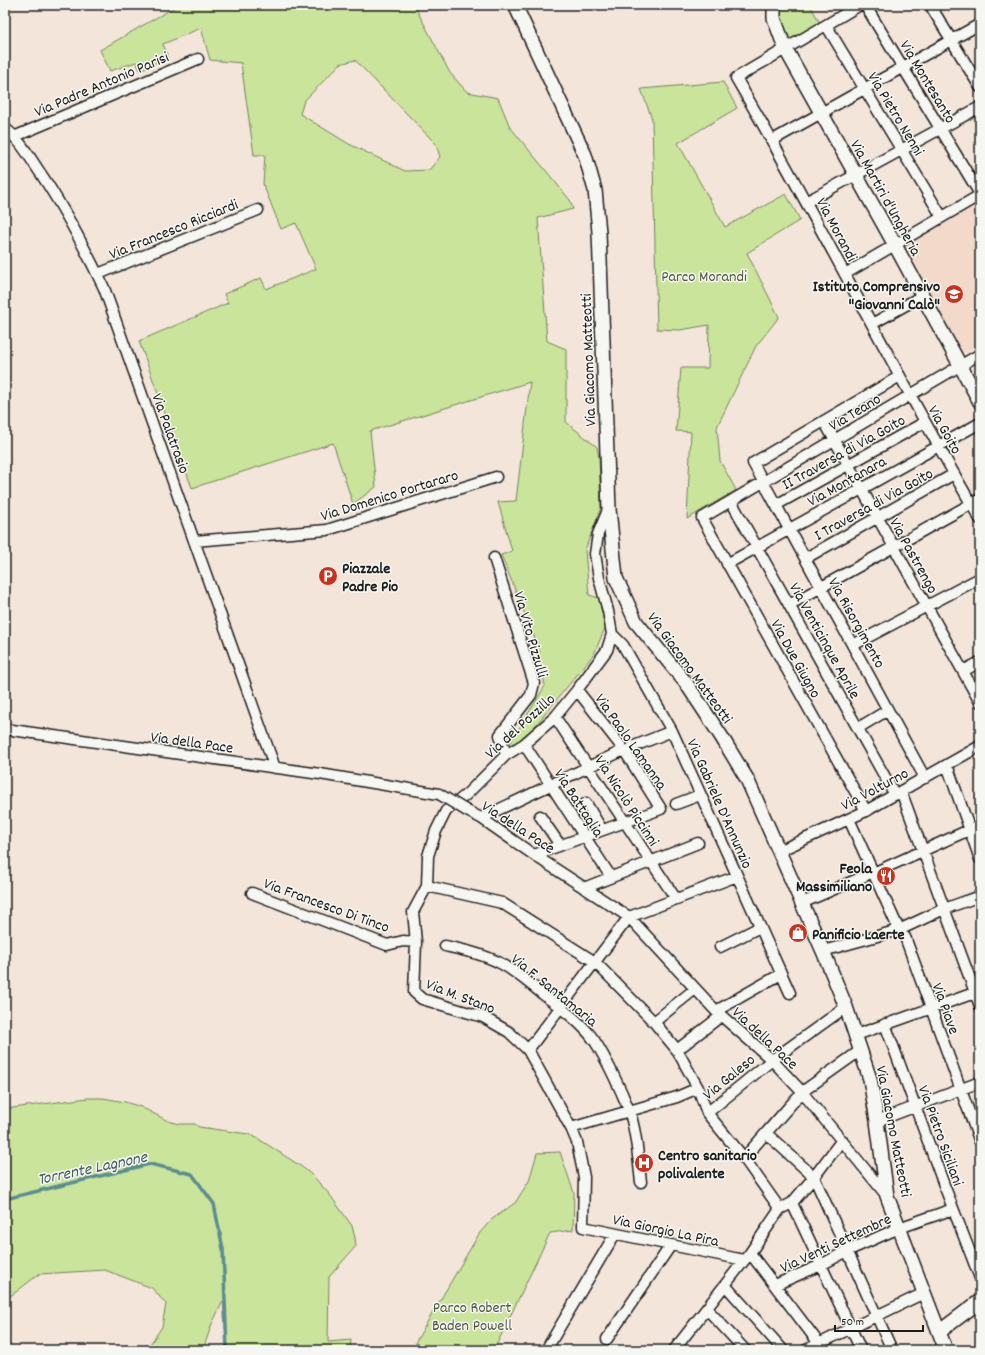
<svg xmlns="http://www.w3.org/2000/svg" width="985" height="1355" font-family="Dekko,sans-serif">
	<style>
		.built { fill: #f2d9c9 }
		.green { fill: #cae59b; stroke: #73805c; fill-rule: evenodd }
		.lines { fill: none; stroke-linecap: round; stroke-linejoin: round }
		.stream { stroke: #5b8c91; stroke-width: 3.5 }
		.minor-casing { stroke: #1c1c1c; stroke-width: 13 }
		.tertiary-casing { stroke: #1c1c1c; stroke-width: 16 }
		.minor { stroke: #f6f6f2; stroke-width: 10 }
		.tertiary { stroke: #f6f6f2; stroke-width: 13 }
		.minor-bridge-casing { stroke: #1c1c1c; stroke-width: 13; stroke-linecap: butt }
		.minor-bridge { stroke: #f6f6f2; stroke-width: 10 }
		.labels { text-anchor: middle; stroke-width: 3; stroke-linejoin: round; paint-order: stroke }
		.street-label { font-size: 16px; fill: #1c1c1c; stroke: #f6f6f2 }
		.park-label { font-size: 16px; fill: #505842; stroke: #f6f6f2 }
		.poi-label { font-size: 16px; font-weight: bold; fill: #1c1c1c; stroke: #f6f6f2; text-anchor: start }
		.water-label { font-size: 17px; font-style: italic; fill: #415d60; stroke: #f6f6f2 }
	</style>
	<rect width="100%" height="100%" fill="#f4e5da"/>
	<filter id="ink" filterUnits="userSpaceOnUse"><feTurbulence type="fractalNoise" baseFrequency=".025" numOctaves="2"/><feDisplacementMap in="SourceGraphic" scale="8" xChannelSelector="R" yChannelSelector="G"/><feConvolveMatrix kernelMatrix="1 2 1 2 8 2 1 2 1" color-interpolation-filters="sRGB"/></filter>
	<g filter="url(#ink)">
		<path class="built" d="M 979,201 L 980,344 L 962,354 L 901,244 Z"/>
		<path class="green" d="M 174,5 L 414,5 L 450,73 L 467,92 L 498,98 L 510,127 L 570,200 L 573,209 L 538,218 L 547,341 L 566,349 L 566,422 L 597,447 L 599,458 L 601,508 L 585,550 L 589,595 L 599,598 L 605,628 L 594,654 L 523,741 L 509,745 L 545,686 L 538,646 L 501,555 L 512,551 L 498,502 L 516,501 L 530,382 L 370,431 L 376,487 L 353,504 L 333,443 L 192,488 L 139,341 L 228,303 L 224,294 L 261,278 L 266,289 L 316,269 L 296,223 L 281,229 L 263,184 L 265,155 L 254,155 L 241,63 L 210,60 L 201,28 L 163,44 L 168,57 L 140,70 L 136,62 L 110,71 L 100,50 L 175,7 ZM 355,60 L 436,144 L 440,157 L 429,170 L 405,171 L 349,144 L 300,114 L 304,101 L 340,64 Z
			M 778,5 L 810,5 L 820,23 L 787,42 L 778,17 Z
			M 723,82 L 737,108 L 678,143 L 725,227 L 786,194 L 800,220 L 747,253 L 779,317 L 756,346 L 717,427 L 720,461 L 736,490 L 687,519 L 691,432 L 676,431 L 681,368 L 708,368 L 709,325 L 680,330 L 657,329 L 652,119 L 641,89 Z
			M 88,1098 L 103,1098 L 125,1102 L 141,1107 L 168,1121 L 180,1124 L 195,1124 L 199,1127 L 248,1134 L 257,1138 L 302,1167 L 313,1176 L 330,1195 L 345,1216 L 352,1226 L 355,1238 L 356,1246 L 329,1277 L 328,1342 L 351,1340 L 350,1350 L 227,1350 L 223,1301 L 211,1326 L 203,1350 L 146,1350 L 162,1327 L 166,1304 L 152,1288 L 105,1270 L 39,1274 L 8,1298 L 5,1303 L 5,1109 Z
			M 560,1152 L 574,1193 L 573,1230 L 550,1233 L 494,1350 L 431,1350 L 415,1343 L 479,1234 L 491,1220 L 515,1203 L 529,1181 L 537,1153 Z"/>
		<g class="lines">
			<path class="stream" d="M 5,1199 L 150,1164 L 192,1174 L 214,1204 L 223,1249 L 227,1350"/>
			<g class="minor-casing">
				<path id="minor" d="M 860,5 L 736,78 C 821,223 895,374 980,519
					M 865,5 L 980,194
					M 930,5 L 980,87
					M 826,25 L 942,217
					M 5,128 C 19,139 27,153 37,168 C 63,206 84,246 104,288 L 275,768
					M 16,136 L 198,59
					M 773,140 L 980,24
					M 806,202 L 980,107
					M 98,274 L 258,210
					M 845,274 L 980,195
					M 872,324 L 922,296
					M 900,376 L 753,463 L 925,778
					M 824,421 L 980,702
					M 731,501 L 895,795
					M 776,505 L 925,422
					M 608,510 L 598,534 L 595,554 L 599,578 L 608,611 L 612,634 L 607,650 L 577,690 L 555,717 L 524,744 L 506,755 L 467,794 L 446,811 L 436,831 L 428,856 L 427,886 L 413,912 L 416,942 L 414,992 L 422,999 L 483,1017 L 509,1032 L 528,1050 L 571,1128 L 577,1142 L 584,1177 L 583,1227 L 744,1260
					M 194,541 L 327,530 L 496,477
					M 494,558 L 534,683 L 531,695 L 500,735 L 506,755
					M 806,558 L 954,474
					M 727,564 L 980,423
					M 789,605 L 980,499
					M 612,634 L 623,645 L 672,731 L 790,993
					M 853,645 L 980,578
					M 963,671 L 980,662
					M 555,717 L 676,899
					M 858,728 L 888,710
					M 5,729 L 320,774 L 439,794
					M 524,744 L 611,877
					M 632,747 L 672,731
					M 947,765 L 980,859
					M 901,791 L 980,1006
					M 586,803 L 602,830
					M 676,804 L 700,795
					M 467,811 L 481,818 L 534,855 L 629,917 L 716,1011 L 772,1060 L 802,1092 L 887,1196
					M 866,811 L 702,518 L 980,354
					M 540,816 L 560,845
					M 481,818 L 624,750
					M 849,819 L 899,930
					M 779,851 L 866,811 L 980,746
					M 534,855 L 661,809 L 624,750 L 577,690
					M 871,874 L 980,825
					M 427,886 L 502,903 L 595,962 L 654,1022 L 677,1050 L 698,1088 L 707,1113 L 744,1158 L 780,1209
					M 584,888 L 698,843
					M 252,893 L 387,945 L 403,941 L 416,942
					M 802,903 L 865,876
					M 905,937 L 980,1142
					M 445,946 C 463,950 483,954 500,963 C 516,971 530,984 544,995 C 561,1008 581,1022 594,1040 C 606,1058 621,1090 629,1110 C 637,1133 638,1159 641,1182
					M 720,947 L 760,927
					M 823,951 L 899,930 L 944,909 L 980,896
					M 716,1011 L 781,974
					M 654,1022 L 695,989
					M 885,1024 L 944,1185 L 980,1278
					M 856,1035 L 980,991
					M 528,1050 L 629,917 L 737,876
					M 677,1050 L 721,1016
					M 707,1113 L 772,1060 L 846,1007
					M 877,1121 L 980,1082
					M 571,1128 L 677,1097 L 698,1088
					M 766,1133 L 814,1177 L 892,1350
					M 744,1158 L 802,1092 L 861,1050
					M 792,1203 L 861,1350
					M 750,1253 L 824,1350
					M 725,1285 L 783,1350
					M 775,1285 L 821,1265 L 847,1251 L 899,1228 L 953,1209
					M 707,1309 L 745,1350
					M 607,1339 L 671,1245
					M 546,1350 L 615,1234
					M 674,1350 L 750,1253 L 780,1209 L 792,1203 L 814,1177 L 842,1140
					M 806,1350 L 924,1293"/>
			</g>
			<g class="tertiary-casing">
				<path id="tertiary" d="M 515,5 L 585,155 L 595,190 L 599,232 L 609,509 L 616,578 L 636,622 L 686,683 L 721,736 L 747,779 L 823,951 L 846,1007 L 870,1079 L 877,1121 L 887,1196 L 946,1350
					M 774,5 L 774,18 L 785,48 L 895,245 L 980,402
					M 939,1332 L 980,1301"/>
			</g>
			<use href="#minor" class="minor"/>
			<use href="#tertiary" class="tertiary"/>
			<g class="minor-bridge-casing">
				<path id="minor-bridge" d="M 439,794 L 467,811"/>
			</g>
			<use href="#minor-bridge" class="minor-bridge"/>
		</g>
	</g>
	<defs>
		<g id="school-disc" transform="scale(1)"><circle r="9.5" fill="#c8321e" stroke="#f6f6f2"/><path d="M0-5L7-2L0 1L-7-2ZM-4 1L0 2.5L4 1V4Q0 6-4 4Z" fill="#fff"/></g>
		<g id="parking-disc" transform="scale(1)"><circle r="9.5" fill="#c8321e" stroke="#f6f6f2"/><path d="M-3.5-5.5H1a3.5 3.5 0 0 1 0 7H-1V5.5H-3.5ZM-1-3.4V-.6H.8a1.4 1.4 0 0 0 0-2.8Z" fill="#fff"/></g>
		<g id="restaurant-disc" transform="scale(1)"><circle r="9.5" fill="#c8321e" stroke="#f6f6f2"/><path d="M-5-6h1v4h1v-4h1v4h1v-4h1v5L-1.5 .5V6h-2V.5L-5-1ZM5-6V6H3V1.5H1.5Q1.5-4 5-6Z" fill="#fff"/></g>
		<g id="shop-disc" transform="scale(1)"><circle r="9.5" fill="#c8321e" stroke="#f6f6f2"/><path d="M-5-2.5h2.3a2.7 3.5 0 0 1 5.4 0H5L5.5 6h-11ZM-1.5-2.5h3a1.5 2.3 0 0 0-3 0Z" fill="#fff"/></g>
		<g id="hospital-disc" transform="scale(1)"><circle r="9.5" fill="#c8321e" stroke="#f6f6f2"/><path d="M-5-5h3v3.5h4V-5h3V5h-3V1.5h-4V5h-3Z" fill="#fff"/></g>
	</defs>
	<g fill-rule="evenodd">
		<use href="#school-disc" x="954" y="294"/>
		<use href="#parking-disc" x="328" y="576"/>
		<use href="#restaurant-disc" x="886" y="876"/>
		<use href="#shop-disc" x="798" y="933"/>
		<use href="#hospital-disc" x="644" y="1163"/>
	</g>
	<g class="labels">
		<g class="street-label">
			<text transform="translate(929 81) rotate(59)" y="6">Via Montesanto</text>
			<text transform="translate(101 83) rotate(-23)" y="6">Via Padre Antonio Parisi</text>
			<text transform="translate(897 113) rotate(59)" y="6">Via Pietro Nenni</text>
			<text transform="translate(887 197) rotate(61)" y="6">Via Martiri d'Ungheria</text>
			<text transform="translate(173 228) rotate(-22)" y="6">Via Francesco Ricciardi</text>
			<text transform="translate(838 229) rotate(62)" y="6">Via Morandi</text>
			<text transform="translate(587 360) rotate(-92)" y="6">Via Giacomo Matteotti</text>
			<text transform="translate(854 411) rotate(-31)" y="6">Via Teano</text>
			<text transform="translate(946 429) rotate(61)" y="6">Via Goito</text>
			<text transform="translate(172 433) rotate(70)" y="6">Via Palatrasio</text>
			<text transform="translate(843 451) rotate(-29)" y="6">II Traversa di Via Goito</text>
			<text transform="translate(846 480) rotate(-29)" y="6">Via Montanara</text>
			<text transform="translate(389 494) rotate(-17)" y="6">Via Domenico Portararo</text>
			<text transform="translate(873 503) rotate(-29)" y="6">I Traversa di Via Goito</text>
			<text transform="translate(915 555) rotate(61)" y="6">Via Pastrengo</text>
			<text transform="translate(858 622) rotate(61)" y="6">Via Risorgimento</text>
			<text transform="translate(532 634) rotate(74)" y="6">Via Vito Pizzulli</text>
			<text transform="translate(826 640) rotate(61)" y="6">Via Venticinque Aprile</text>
			<text transform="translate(797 658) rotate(61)" y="6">Via Due Giugno</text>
			<text transform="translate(691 667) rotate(54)" y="6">Via Giacomo Matteotti</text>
			<text transform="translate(519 725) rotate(-42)" y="6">Via del Pozzillo</text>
			<text transform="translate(192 741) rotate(8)" y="6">Via della Pace</text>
			<text transform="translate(632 741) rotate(55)" y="6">Via Paolo Lamanna</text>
			<text transform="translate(874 788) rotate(-28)" y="6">Via Volturno</text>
			<text transform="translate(628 800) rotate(57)" y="6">Via Nicolò Piccinni</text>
			<text transform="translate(580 802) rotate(57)" y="6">Via Battaglia</text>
			<text transform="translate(721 803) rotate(66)" y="6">Via Gabriele D'Annunzio</text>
			<text transform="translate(519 826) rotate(33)" y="6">Via della Pace</text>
			<text transform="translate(327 904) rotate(20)" y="6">Via Francesco Di Tinco</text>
			<text transform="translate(555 989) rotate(39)" y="6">Via F. Santamaria</text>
			<text transform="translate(461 995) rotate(21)" y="6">Via M. Stano</text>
			<text transform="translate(947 1008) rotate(70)" y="6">Via Piave</text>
			<text transform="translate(766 1037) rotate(43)" y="6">Via della Pace</text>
			<text transform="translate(728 1076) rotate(-39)" y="6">Via Galeso</text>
			<text transform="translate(895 1131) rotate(79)" y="6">Via Giacomo Matteotti</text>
			<text transform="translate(942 1135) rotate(70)" y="6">Via Pietro Siciliani</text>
			<text transform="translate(666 1229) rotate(12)" y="6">Via Giorgio La Pira</text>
			<text transform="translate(835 1242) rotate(-25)" y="6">Via Venti Settembre</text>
		</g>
		<g class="park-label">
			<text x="704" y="281">Parco Morandi</text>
			<text x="472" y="1312">Parco Robert<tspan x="472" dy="18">Baden Powell</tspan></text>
		</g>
		<g class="poi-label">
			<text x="940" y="291" text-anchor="end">Istituto Comprensivo<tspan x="940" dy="18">"Giovanni Calò"</tspan></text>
			<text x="342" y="573">Piazzale<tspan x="342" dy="18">Padre Pio</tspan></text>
			<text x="872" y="873" text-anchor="end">Feola<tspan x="872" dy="18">Massimiliano</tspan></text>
			<text x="812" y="939">Panificio Laerte</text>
			<text x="658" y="1160">Centro sanitario<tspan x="658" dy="18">polivalente</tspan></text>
		</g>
		<g class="water-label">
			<text transform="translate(92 1167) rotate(-12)" y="6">Torrente Lagnone</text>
		</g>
	</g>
	<rect width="985" height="1355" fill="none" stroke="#f6f6f2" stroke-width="20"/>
	<rect x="10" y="10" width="965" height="1335" fill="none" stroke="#1c1c1c" stroke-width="1.5" filter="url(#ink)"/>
	<path d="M835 1325v6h88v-6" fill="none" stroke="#1c1c1c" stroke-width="2"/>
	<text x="841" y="1325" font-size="12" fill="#1c1c1c" stroke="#f6f6f2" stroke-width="3" paint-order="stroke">50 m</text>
</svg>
